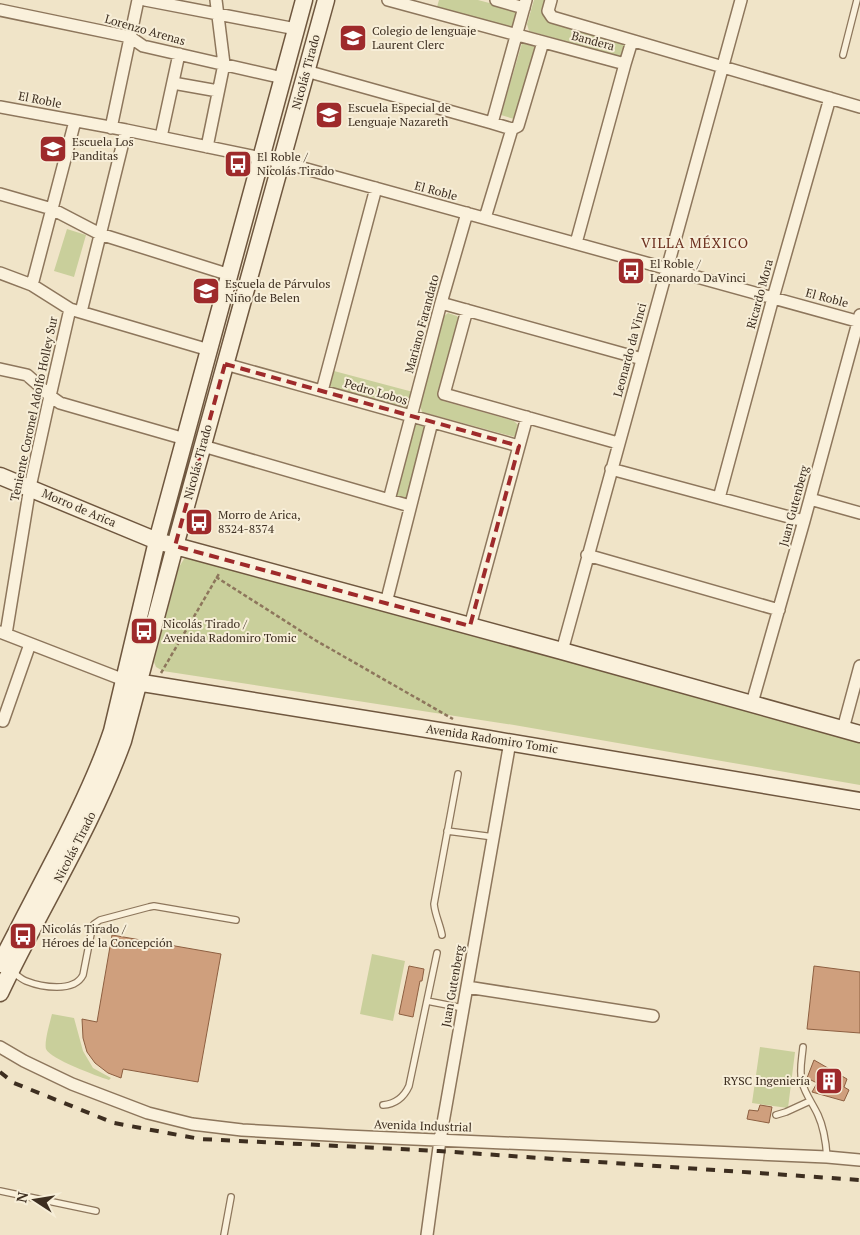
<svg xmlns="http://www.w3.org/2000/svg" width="860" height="1235" font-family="'PT Serif',serif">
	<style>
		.green { fill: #c9cf9b }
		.building { fill: #cf9f7d; stroke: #8d5f41 }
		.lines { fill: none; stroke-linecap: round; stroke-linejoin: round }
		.lane-casing { stroke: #8d765c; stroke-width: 8 }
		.street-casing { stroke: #8d765c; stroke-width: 14 }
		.secondary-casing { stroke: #6f573f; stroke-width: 19 }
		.path { stroke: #8d765c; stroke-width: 2.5; stroke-dasharray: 4 2.5; stroke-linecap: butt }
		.lane { stroke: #faf1dc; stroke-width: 5.5 }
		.street { stroke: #faf1dc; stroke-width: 11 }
		.secondary { stroke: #faf1dc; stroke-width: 16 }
		.rail { stroke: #3d2e20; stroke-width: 4; stroke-dasharray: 9 9; stroke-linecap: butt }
		.marked { fill: none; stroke: #9e2a2b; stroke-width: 4; stroke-dasharray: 10 6; stroke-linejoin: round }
		.labels { text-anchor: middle; stroke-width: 4; stroke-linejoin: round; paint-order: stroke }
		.street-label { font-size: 12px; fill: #3d2e20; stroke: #f7eed8 }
		.poi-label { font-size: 12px; fill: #3d2e20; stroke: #f7eed8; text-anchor: start }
		.neighbourhood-label { font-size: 14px; letter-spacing: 1px; fill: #6b2e1e; stroke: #f7eed8 }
	</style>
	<rect width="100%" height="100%" fill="#f0e4c8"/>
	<path class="green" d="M 439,0 L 478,0 L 520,11 L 516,28 L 437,7 Z
		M 534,0 L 550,0 L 545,16 L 621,41 L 626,45 L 622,57 L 529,31 L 527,24 Z
		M 522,43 L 535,47 L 514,119 L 501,115 Z
		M 67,229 L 86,235 L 74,277 L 54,271 Z
		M 448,313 L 457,316 L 460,320 L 438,396 L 443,401 L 514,421 L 518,425 L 515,437 L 422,412 L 420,405 L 443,317 Z
		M 334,371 L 413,392 L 408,408 L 330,387 Z
		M 414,424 L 427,427 L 407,500 L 394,496 Z
		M 187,557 L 860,739 L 860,785 L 514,725 L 163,671 L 156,667 L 154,662 L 179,567 L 184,559 Z
		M 372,954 L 405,961 L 393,1021 L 360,1014 Z
		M 52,1014 L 74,1018 L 83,1051 L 93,1068 L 111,1078 L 109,1080 C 97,1076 50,1059 46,1049 C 44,1042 50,1022 52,1014 Z
		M 760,1047 L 795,1052 L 788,1108 L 752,1103 Z"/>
	<path class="building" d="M 112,935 L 221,954 L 198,1082 L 123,1069 L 121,1078 L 108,1073 L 95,1063 L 87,1052 L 83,1038 L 82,1019 L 97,1022 Z
		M 409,966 L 424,969 L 422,981 L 420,981 L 413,1017 L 399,1014 Z
		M 814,966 L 860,972 L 860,1033 L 807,1029 Z
		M 814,1060 L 847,1079 L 844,1087 L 849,1090 L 844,1101 L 812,1092 L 817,1083 L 807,1078 Z
		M 760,1105 L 772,1107 L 769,1123 L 747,1119 L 749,1110 L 758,1111 Z"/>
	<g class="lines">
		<g class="lane-casing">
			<path id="lane" d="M 843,55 L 857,0
				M 447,831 L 494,837
				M 442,935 C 440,924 435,915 434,904 L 458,774
				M 13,972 C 17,975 21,979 26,981 C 41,987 74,993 83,975 L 92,929 L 94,924 L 100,920 L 149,907 L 154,906 L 236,920
				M 427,1001 L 463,1008
				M 803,1047 C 802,1059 799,1071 802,1082 C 805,1094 813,1104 818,1115 C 824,1128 826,1143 827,1157
				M 383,1105 C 396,1104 404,1097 409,1086 L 437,953
				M 776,1115 L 786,1112 L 810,1101
				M 0,1191 L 96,1211
				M 224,1235 L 231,1197"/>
		</g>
		<g class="street-casing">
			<path id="street" d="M 145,0 L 296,29
				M 388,0 L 625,64 L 632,41
				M 496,0 L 524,8
				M 551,0 L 548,11 L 552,17 L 860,107
				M 0,10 L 130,37 L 143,46 L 283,78
				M 306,71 L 492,123
				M 173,83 L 218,91
				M 0,107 L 126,130 L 281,162 L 860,322
				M 111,128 L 138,0
				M 512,129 L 518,126 L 543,42
				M 161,137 L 179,54
				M 207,147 L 224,64 L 216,0
				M 0,194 L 52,209 L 100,234 L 230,275
				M 485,218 L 512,129 L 492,123 L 526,0
				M 576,243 L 625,64
				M 0,273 L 32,285 L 70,309 L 209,350
				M 32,285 L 75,121
				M 441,303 L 642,359
				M 467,310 L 444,394 L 618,443
				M 81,312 L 126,130
				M 225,364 L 519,446
				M 0,369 L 27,375 L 35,382 L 50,396 L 60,403 L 185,439
				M 322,391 L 376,188
				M 203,446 L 410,506
				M 611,469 L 804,521
				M 719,498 L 773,298 L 830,98
				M 810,499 L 860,513
				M 389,500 L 441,303 L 467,213
				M 587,555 L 779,610
				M 386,603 L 432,422
				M 470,626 L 527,417
				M 0,632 L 124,680
				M 6,634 L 30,487 L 50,396 L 70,309
				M 562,651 L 741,0
				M 752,703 L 804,521 L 860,315
				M 0,720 L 3,721 L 30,644
				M 843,729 L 860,666
				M 467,987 L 653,1016
				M 0,1047 L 24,1061 L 72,1084 L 148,1113 L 192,1124 L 242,1130 L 346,1136 L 827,1157 L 860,1160
				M 427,1235 L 440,1140 L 510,742"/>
		</g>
		<g class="secondary-casing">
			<path id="secondary" d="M 0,476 L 157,541 L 562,651 L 860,734
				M 130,681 L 489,739 L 860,801
				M 0,964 C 18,930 35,896 53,862 C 75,820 97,776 112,731 L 157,541 L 304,0
				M 0,993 C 40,908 91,829 123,741 L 175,546 L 326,0"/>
		</g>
		<path class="path" d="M 216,577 L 315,640 L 453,719
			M 161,673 L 220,572"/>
		<use href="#lane" class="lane"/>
		<use href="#street" class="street"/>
		<use href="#secondary" class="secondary"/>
		<path class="rail" d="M 0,1072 L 14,1083 L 114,1123 L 200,1139 L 439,1151 L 860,1180"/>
	</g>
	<path class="marked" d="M 225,364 L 519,446 L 470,626 L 175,546 Z"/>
	<defs>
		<g id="school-square" transform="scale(1.4375)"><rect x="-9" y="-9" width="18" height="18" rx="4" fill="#9e2a2b" stroke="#f7eed8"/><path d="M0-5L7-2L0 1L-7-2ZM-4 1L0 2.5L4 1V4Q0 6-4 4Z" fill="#fff"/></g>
		<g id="bus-square" transform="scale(1.4375)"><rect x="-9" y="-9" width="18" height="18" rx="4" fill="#9e2a2b" stroke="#f7eed8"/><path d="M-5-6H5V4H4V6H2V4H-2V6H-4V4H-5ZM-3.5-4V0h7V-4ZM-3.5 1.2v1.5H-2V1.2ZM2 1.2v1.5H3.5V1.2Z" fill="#fff"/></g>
		<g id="building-square" transform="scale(1.4375)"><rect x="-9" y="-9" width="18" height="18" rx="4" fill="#9e2a2b" stroke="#f7eed8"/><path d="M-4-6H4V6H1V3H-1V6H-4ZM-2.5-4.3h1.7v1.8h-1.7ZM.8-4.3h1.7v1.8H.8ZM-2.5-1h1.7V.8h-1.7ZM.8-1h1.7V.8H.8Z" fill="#fff"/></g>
	</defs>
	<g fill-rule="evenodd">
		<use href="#school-square" x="353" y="38"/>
		<use href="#school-square" x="329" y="115"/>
		<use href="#school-square" x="53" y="149"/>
		<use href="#bus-square" x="238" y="164"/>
		<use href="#bus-square" x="631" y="271"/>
		<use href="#school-square" x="206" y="291"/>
		<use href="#bus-square" x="199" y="522"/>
		<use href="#bus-square" x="144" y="631"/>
		<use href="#bus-square" x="23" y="936"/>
		<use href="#building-square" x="829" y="1081"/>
	</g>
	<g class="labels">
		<g class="street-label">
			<text transform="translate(145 30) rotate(16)" y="4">Lorenzo Arenas</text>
			<text transform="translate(593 41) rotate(15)" y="4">Bandera</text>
			<text transform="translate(306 72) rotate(-75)" y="4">Nicolás Tirado</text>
			<text transform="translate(40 100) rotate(11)" y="4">El Roble</text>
			<text transform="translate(436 191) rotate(15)" y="4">El Roble</text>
			<text transform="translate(760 294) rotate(-75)" y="4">Ricardo Mora</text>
			<text transform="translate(827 298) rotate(15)" y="4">El Roble</text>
			<text transform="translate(422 324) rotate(-75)" y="4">Mariano Farandato</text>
			<text transform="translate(630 350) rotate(-75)" y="4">Leonardo da Vinci</text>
			<text transform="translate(376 392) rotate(16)" y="4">Pedro Lobos</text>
			<text transform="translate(34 409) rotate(-78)" y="4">Teniente Coronel Adolfo Holley Sur</text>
			<text transform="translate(198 462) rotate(-75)" y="4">Nicolás Tirado</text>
			<text transform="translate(794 506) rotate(-75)" y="4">Juan Gutenberg</text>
			<text transform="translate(79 508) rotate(23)" y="4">Morro de Arica</text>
			<text transform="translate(492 739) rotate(9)" y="4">Avenida Radomiro Tomic</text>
			<text transform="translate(75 847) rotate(-63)" y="4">Nicolás Tirado</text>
			<text transform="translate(453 986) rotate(-80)" y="4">Juan Gutenberg</text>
			<text transform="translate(423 1126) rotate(2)" y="4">Avenida Industrial</text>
		</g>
		<g class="poi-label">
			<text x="372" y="35">Colegio de lenguaje<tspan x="372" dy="14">Laurent Clerc</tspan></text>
			<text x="348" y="112">Escuela Especial de<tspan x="348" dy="14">Lenguaje Nazareth</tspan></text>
			<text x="72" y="146">Escuela Los<tspan x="72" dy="14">Panditas</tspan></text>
			<text x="257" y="161">El Roble /<tspan x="257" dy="14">Nicolás Tirado</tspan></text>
			<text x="650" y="268">El Roble /<tspan x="650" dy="14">Leonardo DaVinci</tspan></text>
			<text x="225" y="288">Escuela de Párvulos<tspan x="225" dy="14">Niño de Belen</tspan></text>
			<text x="218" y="519">Morro de Arica,<tspan x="218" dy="14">8324-8374</tspan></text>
			<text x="163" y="628">Nicolás Tirado /<tspan x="163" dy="14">Avenida Radomiro Tomic</tspan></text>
			<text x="42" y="933">Nicolás Tirado /<tspan x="42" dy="14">Héroes de la Concepción</tspan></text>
			<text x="810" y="1085" text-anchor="end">RYSC Ingeniería</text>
		</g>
		<g class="neighbourhood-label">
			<text x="695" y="248">VILLA MÉXICO</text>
		</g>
	</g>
	<g transform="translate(35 1200) rotate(282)" stroke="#f7eed8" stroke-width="4" paint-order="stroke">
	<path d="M0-4L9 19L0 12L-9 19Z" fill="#3d2e20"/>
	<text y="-8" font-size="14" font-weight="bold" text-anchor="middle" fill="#3d2e20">N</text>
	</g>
</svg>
